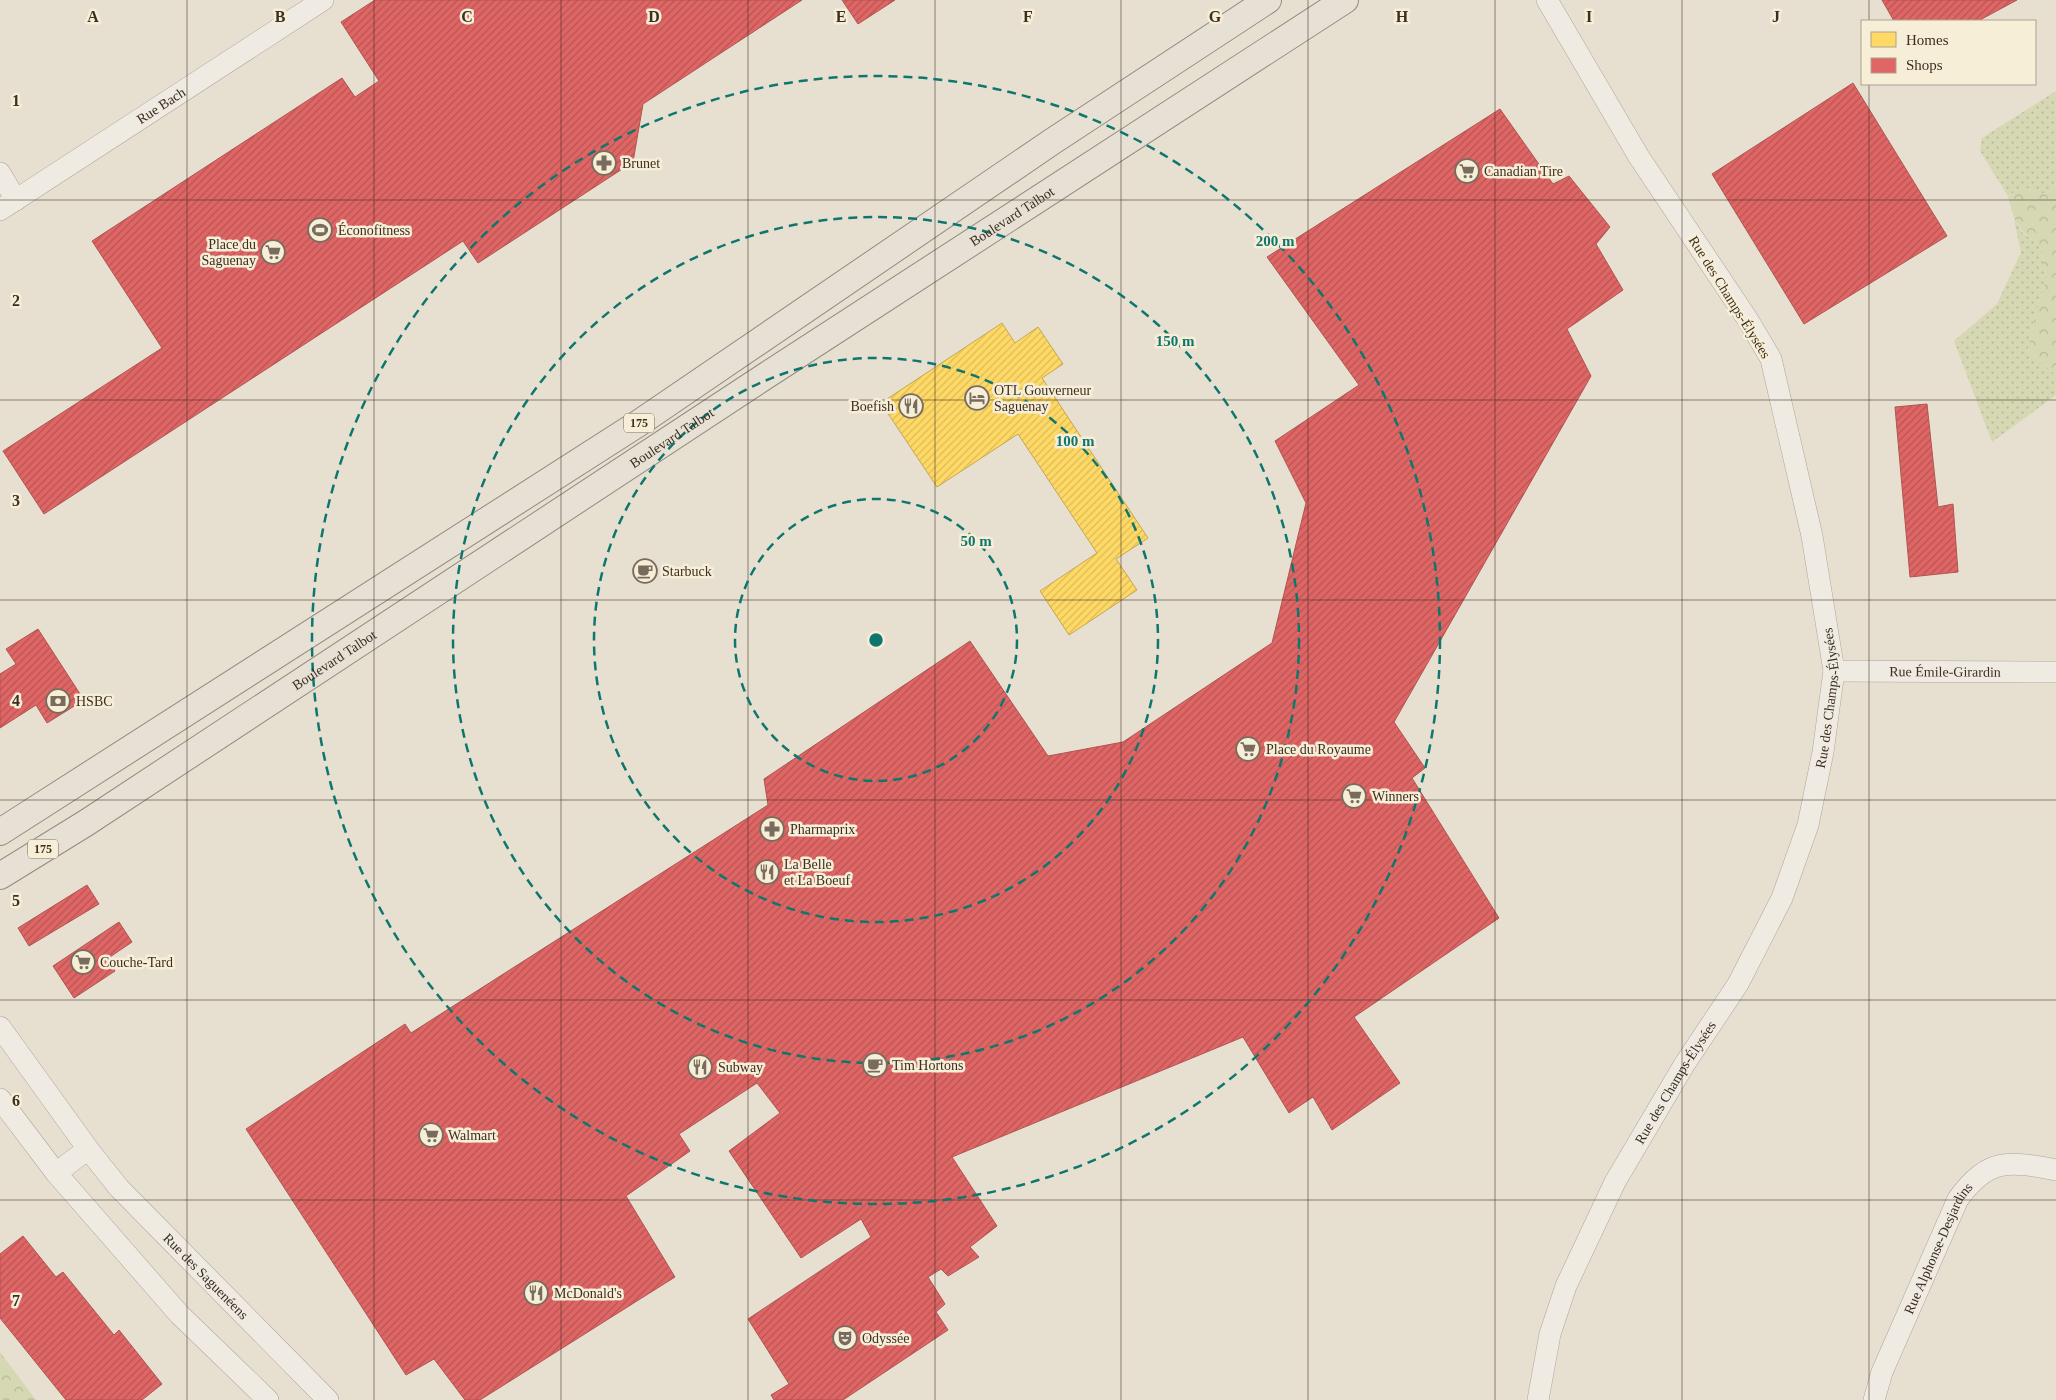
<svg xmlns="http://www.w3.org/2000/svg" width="2056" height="1400" font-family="'Times New Roman',serif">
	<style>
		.green { fill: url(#green-dots) }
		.forest { fill: url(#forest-crowns) }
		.homes { fill: url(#homes-hatch); stroke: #c5a651 }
		.shops { fill: url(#shops-hatch); stroke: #af5551 }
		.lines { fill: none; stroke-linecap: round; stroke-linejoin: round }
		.minor-casing { stroke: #ada599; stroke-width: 22 }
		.major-casing { stroke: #928b80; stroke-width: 28 }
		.minor { stroke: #efebe3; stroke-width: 21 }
		.major { stroke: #e6e1d4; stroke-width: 26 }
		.grid { fill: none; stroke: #3d2e20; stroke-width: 1; stroke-opacity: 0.55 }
		.ring { fill: none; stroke: #0f766e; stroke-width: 2.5; stroke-dasharray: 9 6 }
		.labels { text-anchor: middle; stroke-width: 5; stroke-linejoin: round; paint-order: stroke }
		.shield { fill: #f7eed8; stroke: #756857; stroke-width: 1 }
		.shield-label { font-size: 12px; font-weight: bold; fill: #3d2e20 }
		.street-label { font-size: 14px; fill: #3d2e20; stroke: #f7eed8 }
		.poi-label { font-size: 14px; fill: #3d2e20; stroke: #f7eed8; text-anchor: start }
		.grid-label { font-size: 16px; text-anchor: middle; font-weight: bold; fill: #3d2e20; stroke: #f7eed8; stroke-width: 5; stroke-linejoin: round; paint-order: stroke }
		.centre { fill: #0f766e; stroke: #f7eed8; stroke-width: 2.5 }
		.ring-label { font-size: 15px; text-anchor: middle; font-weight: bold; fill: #0f766e; stroke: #f7eed8; stroke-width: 5; stroke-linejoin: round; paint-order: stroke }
	</style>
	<defs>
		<pattern id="green-dots" width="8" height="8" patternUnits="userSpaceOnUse" patternTransform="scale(1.25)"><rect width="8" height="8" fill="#d6d7b3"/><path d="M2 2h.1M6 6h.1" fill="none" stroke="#b9b99a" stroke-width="1.8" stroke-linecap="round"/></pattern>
		<pattern id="forest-crowns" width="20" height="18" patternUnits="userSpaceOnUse" patternTransform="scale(1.25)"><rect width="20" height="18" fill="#d6d7b3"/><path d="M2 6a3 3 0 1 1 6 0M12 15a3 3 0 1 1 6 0" fill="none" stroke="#b9b99a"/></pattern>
		<pattern id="homes-hatch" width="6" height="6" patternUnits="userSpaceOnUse" patternTransform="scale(1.25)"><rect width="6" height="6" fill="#ffd966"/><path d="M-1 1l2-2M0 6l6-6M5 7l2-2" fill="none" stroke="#dbbb58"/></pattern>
		<pattern id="shops-hatch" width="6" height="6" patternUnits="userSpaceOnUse" patternTransform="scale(1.25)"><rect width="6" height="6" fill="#e06666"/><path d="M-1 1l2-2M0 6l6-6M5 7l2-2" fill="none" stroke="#b75454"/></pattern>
	</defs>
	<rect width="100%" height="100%" fill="#e7e0d1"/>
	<path class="green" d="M 2056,91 L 2056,185 L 2046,194 L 2022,187 L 2008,196 L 1980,151 L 1982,138 Z
		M 2014,220 L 2023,233 L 2041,247 L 2047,277 L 2035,316 L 2028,350 L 2052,372 L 2056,373 L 2056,395 L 1992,442 L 1954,341 L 1997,304 L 2021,252 Z"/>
	<path class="forest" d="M 2056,185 L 2056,373 L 2052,372 L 2028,350 L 2035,316 L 2047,277 L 2041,247 C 2018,228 2015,226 2008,196 L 2022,187 L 2046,194 Z
		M 0,1352 L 36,1400 L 0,1400 Z"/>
	<path class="homes" d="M 1002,323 L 1015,343 L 1038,327 L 1063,364 L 1042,378 L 1148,538 L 1116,559 L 1137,590 L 1069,635 L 1040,591 L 1097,553 L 1018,434 L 937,487 L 881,403 Z"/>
	<path class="shops" d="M 375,0 L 802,0 L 643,104 L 633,162 L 478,263 L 463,241 L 44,514 L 3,451 L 162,348 L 92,241 L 342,78 L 355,97 L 379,81 L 341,22 Z
		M 842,0 L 895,0 L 858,24 Z
		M 1882,0 L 2017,0 L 1978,21 L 1894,21 Z
		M 1853,83 L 1947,236 L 1804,324 L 1712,174 Z
		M 1500,109 L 1553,184 L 1569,176 L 1610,227 L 1596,244 L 1623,290 L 1567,329 L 1591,376 L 1394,722 L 1425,768 L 1412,778 L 1499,918 L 1354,1017 L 1400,1083 L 1332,1130 L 1313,1097 L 1289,1113 L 1243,1037 L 952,1157 L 997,1226 L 970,1247 L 979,1257 L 948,1276 L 941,1269 L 928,1277 L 945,1304 L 936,1312 L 948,1330 L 843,1400 L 774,1400 L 771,1395 L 789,1384 L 748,1319 L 871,1237 L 861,1219 L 801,1258 L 729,1151 L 780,1113 L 757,1083 L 679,1134 L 690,1151 L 626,1196 L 675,1277 L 480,1400 L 465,1400 L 434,1359 L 406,1375 L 246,1129 L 405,1024 L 411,1033 L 768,805 L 764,779 L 970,641 L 1048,756 L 1123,742 L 1272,643 L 1306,503 L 1275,441 L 1359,385 L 1267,257 Z
		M 1927,404 L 1938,507 L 1953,504 L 1958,572 L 1910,577 L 1895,407 Z
		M 38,629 L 84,700 L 47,723 L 36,705 L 0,728 L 0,674 L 16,664 L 6,649 Z
		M 87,885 L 99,904 L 29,946 L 18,928 Z
		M 119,922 L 132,942 L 107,959 L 115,971 L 74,998 L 53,966 Z
		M 23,1236 L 56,1277 L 63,1272 L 114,1335 L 119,1330 L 162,1384 L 142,1400 L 66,1400 L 0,1318 L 0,1254 Z"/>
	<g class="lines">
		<g class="minor-casing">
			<g id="minor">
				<path d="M 0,173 L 16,200"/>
				<path id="s1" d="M 0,210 L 323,0"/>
				<path id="s2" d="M 1834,671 L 2056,672"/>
				<path id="s3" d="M 0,1027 L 88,1149 L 119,1188 L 328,1400"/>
				<path d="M 0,1099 L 56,1173 L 179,1314 L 268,1400"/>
				<path d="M 56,1173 L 88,1149"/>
				<path id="s4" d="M 1538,1400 L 1550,1334 L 1566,1286 L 1615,1182 L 1684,1065 L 1738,984 L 1782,898 L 1808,825 L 1823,752 L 1834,671 L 1812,536 L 1771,359 L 1748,320 L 1639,157 L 1547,0"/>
				<path id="s5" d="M 1874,1400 L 1882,1372 L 1958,1199 C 1988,1157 2010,1161 2056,1170"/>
			</g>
		</g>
		<g class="major-casing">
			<g id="major">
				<path d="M 0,832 L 639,423 L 1053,141 L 1268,0"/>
				<path id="s6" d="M 0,876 L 86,823 L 767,375 L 1345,0"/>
			</g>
		</g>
		<use href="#minor" class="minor"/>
		<use href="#major" class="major"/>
	</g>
	<path class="grid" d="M 187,0 L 187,1400M 374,0 L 374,1400M 561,0 L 561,1400M 748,0 L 748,1400M 935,0 L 935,1400M 1121,0 L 1121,1400M 1308,0 L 1308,1400M 1495,0 L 1495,1400M 1682,0 L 1682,1400M 1869,0 L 1869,21M 1869,84 L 1869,1400M 0,200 L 2056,200M 0,400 L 2056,400M 0,600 L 2056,600M 0,800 L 2056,800M 0,1000 L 2056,1000M 0,1200 L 2056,1200"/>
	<g class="ring">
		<circle cx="876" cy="640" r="141"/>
		<circle cx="876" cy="640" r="282"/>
		<circle cx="876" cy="640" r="423"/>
		<circle cx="876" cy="640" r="564"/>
	</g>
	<defs>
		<g id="pharmacy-ring" transform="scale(1.25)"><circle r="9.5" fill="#f7eed8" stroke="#786c5e" stroke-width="1.5"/><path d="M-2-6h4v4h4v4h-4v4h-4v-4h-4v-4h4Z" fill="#786c5e"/></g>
		<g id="supermarket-ring" transform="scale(1.25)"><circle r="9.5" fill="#f7eed8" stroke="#786c5e" stroke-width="1.5"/><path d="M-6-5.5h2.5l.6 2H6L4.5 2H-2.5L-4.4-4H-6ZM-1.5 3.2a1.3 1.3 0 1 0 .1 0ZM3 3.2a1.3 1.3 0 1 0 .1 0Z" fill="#786c5e"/></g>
		<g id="stadium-ring" transform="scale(1.25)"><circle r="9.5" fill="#f7eed8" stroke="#786c5e" stroke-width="1.5"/><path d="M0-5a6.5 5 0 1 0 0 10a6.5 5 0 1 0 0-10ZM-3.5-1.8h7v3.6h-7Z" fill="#786c5e"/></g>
		<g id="hotel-ring" transform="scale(1.25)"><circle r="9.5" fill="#f7eed8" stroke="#786c5e" stroke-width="1.5"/><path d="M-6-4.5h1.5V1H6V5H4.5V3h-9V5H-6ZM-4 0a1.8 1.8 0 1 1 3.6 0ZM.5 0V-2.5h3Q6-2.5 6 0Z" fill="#786c5e"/></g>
		<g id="restaurant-ring" transform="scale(1.25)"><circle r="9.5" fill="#f7eed8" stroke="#786c5e" stroke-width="1.5"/><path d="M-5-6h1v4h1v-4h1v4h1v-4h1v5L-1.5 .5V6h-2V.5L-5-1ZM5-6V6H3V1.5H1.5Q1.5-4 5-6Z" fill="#786c5e"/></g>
		<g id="cafe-ring" transform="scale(1.25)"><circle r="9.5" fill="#f7eed8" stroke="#786c5e" stroke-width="1.5"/><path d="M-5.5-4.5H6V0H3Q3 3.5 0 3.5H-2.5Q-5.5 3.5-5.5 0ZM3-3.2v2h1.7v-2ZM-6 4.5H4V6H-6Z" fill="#786c5e"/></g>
		<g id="bank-ring" transform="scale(1.25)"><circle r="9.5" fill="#f7eed8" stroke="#786c5e" stroke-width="1.5"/><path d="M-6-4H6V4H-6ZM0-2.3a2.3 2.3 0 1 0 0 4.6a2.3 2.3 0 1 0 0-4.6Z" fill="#786c5e"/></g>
		<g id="theatre-ring" transform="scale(1.25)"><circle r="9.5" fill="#f7eed8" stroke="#786c5e" stroke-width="1.5"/><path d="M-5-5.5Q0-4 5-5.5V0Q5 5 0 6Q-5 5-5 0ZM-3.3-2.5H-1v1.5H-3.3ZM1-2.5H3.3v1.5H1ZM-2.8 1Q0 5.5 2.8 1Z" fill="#786c5e"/></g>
	</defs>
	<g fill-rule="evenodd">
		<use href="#pharmacy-ring" x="604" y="163"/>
		<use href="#supermarket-ring" x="1467" y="171"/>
		<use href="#stadium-ring" x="320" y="230"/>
		<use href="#supermarket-ring" x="273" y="252"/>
		<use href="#hotel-ring" x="977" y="398"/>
		<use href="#restaurant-ring" x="911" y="406"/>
		<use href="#cafe-ring" x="645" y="571"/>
		<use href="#bank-ring" x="58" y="701"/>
		<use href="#supermarket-ring" x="1248" y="749"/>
		<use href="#supermarket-ring" x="1354" y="796"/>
		<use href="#pharmacy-ring" x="772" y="829"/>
		<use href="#restaurant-ring" x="767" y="872"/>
		<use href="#supermarket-ring" x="83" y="962"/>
		<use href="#cafe-ring" x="875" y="1065"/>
		<use href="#restaurant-ring" x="700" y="1067"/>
		<use href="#supermarket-ring" x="431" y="1135"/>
		<use href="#restaurant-ring" x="536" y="1293"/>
		<use href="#theatre-ring" x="845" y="1338"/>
	</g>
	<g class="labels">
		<g class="shield">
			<rect x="624" y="413.5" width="30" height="19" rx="4"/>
			<rect x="28" y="839.5" width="30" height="19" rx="4"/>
		</g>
		<g class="shield-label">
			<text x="639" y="427">175</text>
			<text x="43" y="853">175</text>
		</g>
		<g class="street-label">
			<text dy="5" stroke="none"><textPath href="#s1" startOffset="192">Rue Bach</textPath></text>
			<text dy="5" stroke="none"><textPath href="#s6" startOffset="1208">Boulevard Talbot</textPath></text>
			<text transform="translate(1730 297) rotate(58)" y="5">Rue des Champs-Élysées</text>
			<text dy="5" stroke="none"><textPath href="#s6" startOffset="802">Boulevard Talbot</textPath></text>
			<text dy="5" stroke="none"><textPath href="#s6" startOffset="398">Boulevard Talbot</textPath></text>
			<text dy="5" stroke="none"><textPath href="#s2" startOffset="111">Rue Émile-Girardin</textPath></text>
			<text dy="5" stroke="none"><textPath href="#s4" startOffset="769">Rue des Champs-Élysées</textPath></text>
			<text dy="5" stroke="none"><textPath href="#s4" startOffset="349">Rue des Champs-Élysées</textPath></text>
			<text dy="5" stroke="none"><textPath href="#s5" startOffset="165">Rue Alphonse-Desjardins</textPath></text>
			<text dy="5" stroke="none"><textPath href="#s3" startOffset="324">Rue des Saguenéens</textPath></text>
		</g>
		<g class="poi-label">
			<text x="622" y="168">Brunet</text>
			<text x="1484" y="176">Canadian Tire</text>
			<text x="338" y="235">Éconofitness</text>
			<text x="256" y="249" text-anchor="end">Place du<tspan x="256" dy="16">Saguenay</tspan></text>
			<text x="994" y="395">OTL Gouverneur<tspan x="994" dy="16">Saguenay</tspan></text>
			<text x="894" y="411" text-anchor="end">Boefish</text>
			<text x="662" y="576">Starbuck</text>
			<text x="76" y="706">HSBC</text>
			<text x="1266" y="754">Place du Royaume</text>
			<text x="1372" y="801">Winners</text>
			<text x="790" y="834">Pharmaprix</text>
			<text x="784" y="869">La Belle<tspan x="784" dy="16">et La Boeuf</tspan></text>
			<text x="100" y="967">Couche-Tard</text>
			<text x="892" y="1070">Tim Hortons</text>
			<text x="718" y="1072">Subway</text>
			<text x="448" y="1140">Walmart</text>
			<text x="554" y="1298">McDonald's</text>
			<text x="862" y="1343">Odyssée</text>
		</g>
	</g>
	<g class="grid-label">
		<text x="93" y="22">A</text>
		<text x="280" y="22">B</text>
		<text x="467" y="22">C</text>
		<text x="654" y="22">D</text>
		<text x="841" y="22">E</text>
		<text x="1028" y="22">F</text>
		<text x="1215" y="22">G</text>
		<text x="1402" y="22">H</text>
		<text x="1589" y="22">I</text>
		<text x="1776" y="22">J</text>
		<text x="16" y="106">1</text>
		<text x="16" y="306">2</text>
		<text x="16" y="506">3</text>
		<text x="16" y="706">4</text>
		<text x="16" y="906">5</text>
		<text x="16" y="1106">6</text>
		<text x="16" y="1306">7</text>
	</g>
	<circle cx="876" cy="640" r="8" class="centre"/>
	<g class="ring-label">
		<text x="1275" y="246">200 m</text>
		<text x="1175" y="346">150 m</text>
		<text x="1075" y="446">100 m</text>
		<text x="976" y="546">50 m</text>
	</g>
	<rect x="1861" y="20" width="175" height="65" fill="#f7eed8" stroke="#ada18e"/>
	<rect x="1871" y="32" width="25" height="15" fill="#ffd966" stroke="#ada18e"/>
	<text x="1906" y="45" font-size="15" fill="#3d2e20">Homes</text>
	<rect x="1871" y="58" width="25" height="15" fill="#e06666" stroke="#ada18e"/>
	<text x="1906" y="70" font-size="15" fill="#3d2e20">Shops</text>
</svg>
